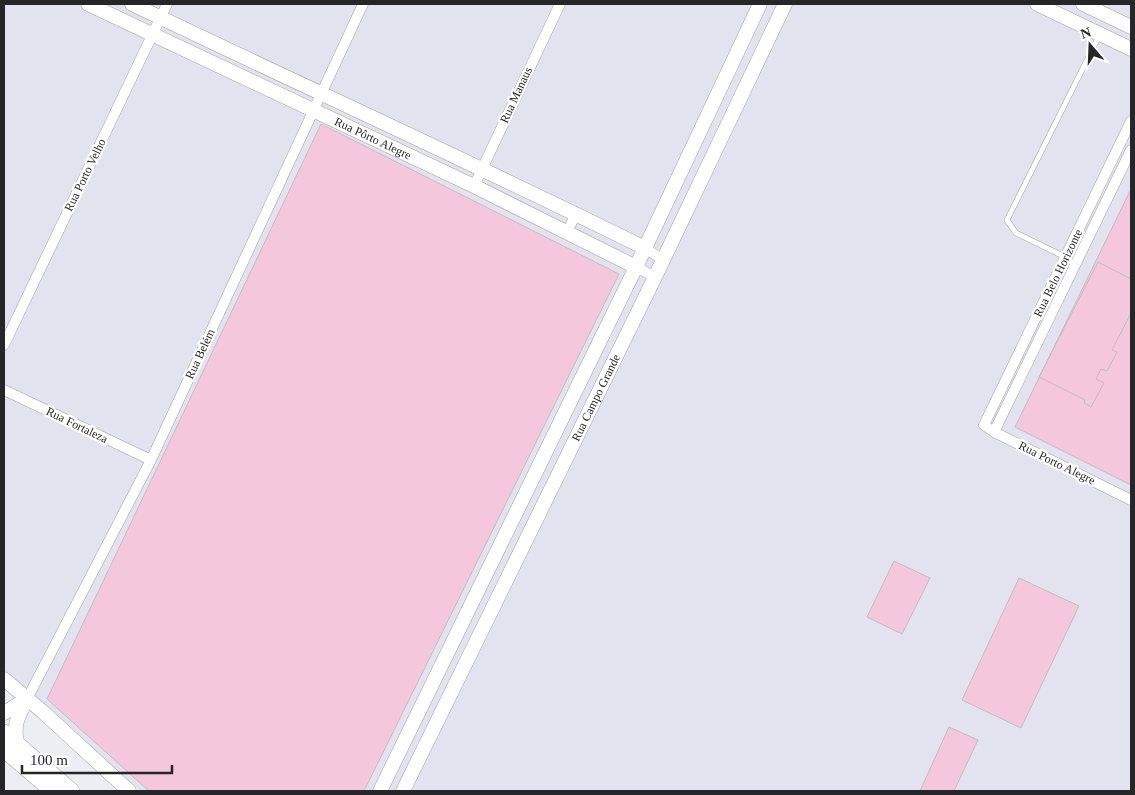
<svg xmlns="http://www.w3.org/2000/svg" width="1135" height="795" font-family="Georgia,serif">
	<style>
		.built { fill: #e3e3f0 }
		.building { fill: #f5c7dd; stroke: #c2bcbf }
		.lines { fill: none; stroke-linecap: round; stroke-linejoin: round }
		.lane-casing { stroke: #a1a1a6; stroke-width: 6 }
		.street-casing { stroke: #a1a1a6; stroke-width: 11 }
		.secondary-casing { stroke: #a1a1a6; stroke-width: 15 }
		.primary-casing { stroke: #a1a1a6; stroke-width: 16 }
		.lane { stroke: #fff; stroke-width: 5 }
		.street { stroke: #fff; stroke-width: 10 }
		.secondary { stroke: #fff; stroke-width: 14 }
		.primary { stroke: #fff; stroke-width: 15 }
		.labels { text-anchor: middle; stroke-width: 4.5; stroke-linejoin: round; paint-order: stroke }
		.street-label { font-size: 12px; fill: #262628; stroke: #fff }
	</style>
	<rect width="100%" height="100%" fill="#edeef3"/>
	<path class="built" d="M 4,4 L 1131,4 L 1131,791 L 140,791 L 4,674 Z"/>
	<path class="building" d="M 321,124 L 619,274 L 364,791 L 149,791 L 47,699 Z
		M 1131,189 L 1131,485 L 1015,427 Z
		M 1098,262 L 1131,279 L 1131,315 L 1130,315 L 1112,350 L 1117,352 L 1107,371 L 1101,369 L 1096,379 L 1104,383 L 1091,407 L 1084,403 L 1085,400 L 1039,377 Z
		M 894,561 L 930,578 L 902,634 L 867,617 Z
		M 1019,578 L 1079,606 L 1021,728 L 962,700 Z
		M 949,727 L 978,740 L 954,791 L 920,791 Z"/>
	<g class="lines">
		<g class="lane-casing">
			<path id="lane" d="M 1075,265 L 1065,257 L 1016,233 L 1007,220 L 1099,36"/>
		</g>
		<g class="street-casing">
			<path id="street" d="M 1131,121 L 984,425 L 994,432 L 1131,500
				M 474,186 L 560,4
				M 567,232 L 576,214
				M 645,248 L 663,260
				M 636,267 L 655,277
				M 4,345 L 167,4
				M 4,390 L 151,460
				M 994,432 L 1131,150
				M 27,699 L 151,460 L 363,4"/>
		</g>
		<g class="secondary-casing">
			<g id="secondary">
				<path id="s1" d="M 88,4 L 474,186 L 636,267"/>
				<path d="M 132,4 C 303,86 475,164 645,248"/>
				<path d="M 1037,4 L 1131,49"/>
				<path d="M 1083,4 L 1131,27"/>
				<path d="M 4,679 L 43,712 L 129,791"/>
				<path d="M 4,713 L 27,699"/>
				<path d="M 17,744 C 13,723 18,717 27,699"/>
				<path d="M 380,791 L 636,267 L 760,4"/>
				<path id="s2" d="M 403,791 L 655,277 L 785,4"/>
			</g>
		</g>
		<g class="primary-casing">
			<path id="primary" d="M 4,732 L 72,791
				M 4,750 L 52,791"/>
		</g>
		<use href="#lane" class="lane"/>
		<use href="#street" class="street"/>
		<use href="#secondary" class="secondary"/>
		<use href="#primary" class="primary"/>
	</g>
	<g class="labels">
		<g class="street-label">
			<text transform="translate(516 95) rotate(-65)" y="4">Rua Manaus</text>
			<text dy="4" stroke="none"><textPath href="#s1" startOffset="315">Rua Pôrto Alegre</textPath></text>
			<text transform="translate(85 175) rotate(-64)" y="4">Rua Porto Velho</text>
			<text transform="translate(1058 273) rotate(-64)" y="4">Rua Belo Horizonte</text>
			<text transform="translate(200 354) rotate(-65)" y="4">Rua Belém</text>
			<text dy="4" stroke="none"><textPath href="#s2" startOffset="438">Rua Campo Grande</textPath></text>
			<text transform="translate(77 425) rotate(26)" y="4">Rua Fortaleza</text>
			<text transform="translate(1057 463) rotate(26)" y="4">Rua Porto Alegre</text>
		</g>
	</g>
	<rect width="1135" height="795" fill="none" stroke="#262628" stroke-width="10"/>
	<g transform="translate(1090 45) rotate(341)" stroke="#ffffff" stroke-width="4" paint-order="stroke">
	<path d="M0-4L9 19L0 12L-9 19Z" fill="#262628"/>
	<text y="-8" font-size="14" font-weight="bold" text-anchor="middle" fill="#262628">N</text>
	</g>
	<path d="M22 765v8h150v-8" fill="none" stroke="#262628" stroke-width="2.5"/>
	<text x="30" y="765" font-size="15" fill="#262628" stroke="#ffffff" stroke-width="4" paint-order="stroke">100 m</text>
</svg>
